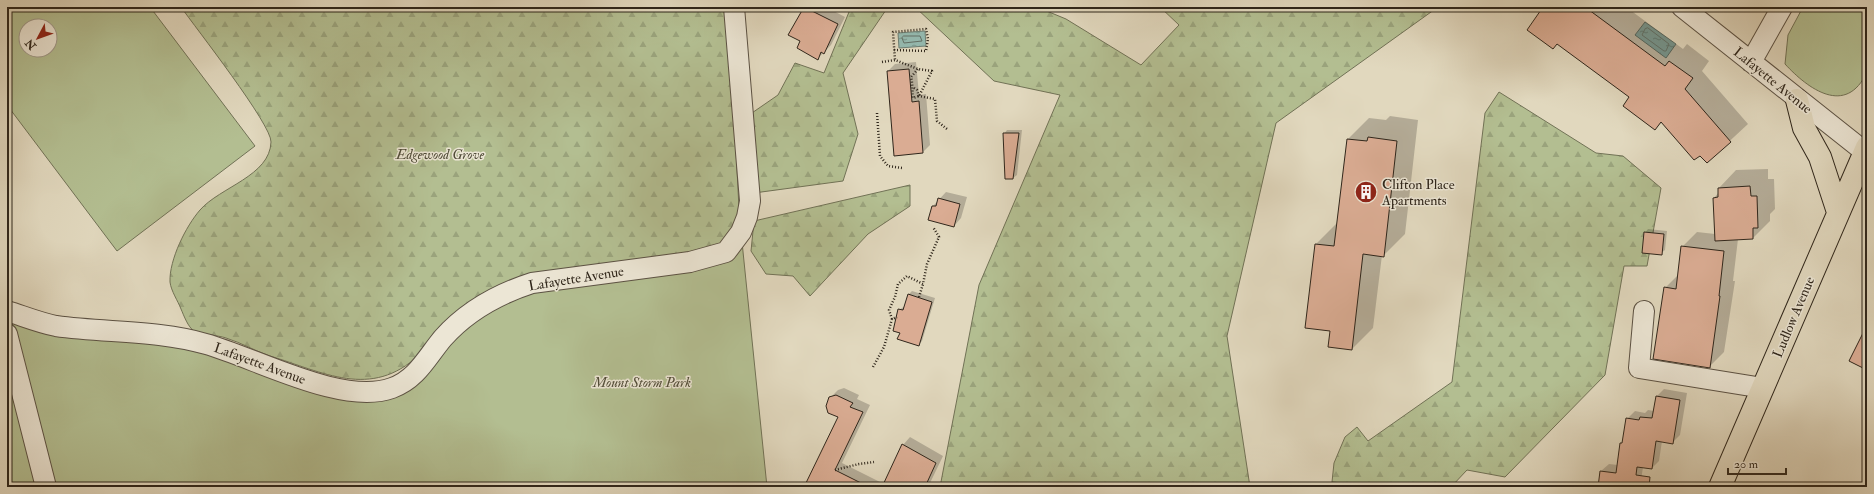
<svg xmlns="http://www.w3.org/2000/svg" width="1874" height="494" font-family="'IM FELL Double Pica',serif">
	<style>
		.forest { fill: url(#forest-firs); stroke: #717256 }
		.green { fill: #b3be91; stroke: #717256; fill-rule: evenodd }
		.water { fill: url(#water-ripples); stroke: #6c7f74 }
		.shadow { fill: #0003 }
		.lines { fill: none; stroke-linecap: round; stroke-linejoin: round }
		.shore { stroke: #627066; stroke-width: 1 }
		.building { fill: #daac93; stroke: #2f261b }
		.minor-casing { stroke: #5c5244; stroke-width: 22 }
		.major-casing { stroke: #2f261b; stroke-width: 24 }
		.path { stroke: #2f261b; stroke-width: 2.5; stroke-dasharray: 1 2; stroke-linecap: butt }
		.minor { stroke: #ece6d5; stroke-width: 20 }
		.major { stroke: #e1d8be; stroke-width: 22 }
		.labels { text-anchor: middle; stroke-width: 3; stroke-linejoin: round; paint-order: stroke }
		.street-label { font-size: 14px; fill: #2f261b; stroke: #ece6d5 }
		.park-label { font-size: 14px; font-style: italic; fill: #504c38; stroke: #ece6d5 }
		.poi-label { font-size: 14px; fill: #2f261b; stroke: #ece6d5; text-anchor: start }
	</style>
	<defs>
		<pattern id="forest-firs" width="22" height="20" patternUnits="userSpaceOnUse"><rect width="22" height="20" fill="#b3be91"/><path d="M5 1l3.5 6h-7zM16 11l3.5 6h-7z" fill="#9aa37c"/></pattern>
		<pattern id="water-ripples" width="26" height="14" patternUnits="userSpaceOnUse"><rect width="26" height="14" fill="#94bab0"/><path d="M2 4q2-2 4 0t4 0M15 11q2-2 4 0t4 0" fill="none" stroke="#79978e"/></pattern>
	</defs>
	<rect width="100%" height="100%" fill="#e1d8be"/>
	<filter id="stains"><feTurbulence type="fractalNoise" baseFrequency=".005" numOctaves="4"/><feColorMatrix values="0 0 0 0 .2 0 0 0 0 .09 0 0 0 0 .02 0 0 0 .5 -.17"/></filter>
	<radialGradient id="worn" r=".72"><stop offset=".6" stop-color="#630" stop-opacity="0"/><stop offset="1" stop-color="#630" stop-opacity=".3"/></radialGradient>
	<path class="forest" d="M 181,7 L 725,7 L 734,110 L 739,209 L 734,229 L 722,243 L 712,248 L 479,297 C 450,314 441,333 419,355 C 371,400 323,372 270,356 C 255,351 242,343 226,338 C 218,335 201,335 194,331 C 188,327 184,316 181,309 C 178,301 171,291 170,282 C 169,260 186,226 200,210 C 220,187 270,176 271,142 C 272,125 195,27 181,7 Z
		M 844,7 L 888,7 L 843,73 L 858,134 L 843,181 L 754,193 L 749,115 L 778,95 L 795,63 L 824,73 L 849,12 Z
		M 915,7 L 1037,7 L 1066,19 L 1141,65 L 1179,25 L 1160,7 L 1438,7 L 1276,123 L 1227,336 L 1250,487 L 940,487 L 979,285 L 1060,95 L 994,81 Z
		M 1499,92 L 1596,153 L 1623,156 L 1661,188 L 1647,266 L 1624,266 L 1605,375 L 1505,477 L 1467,470 L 1451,487 L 1363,485 L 1332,482 L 1334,463 L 1345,437 L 1357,427 L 1368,441 L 1452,382 L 1485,113 Z
		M 910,185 L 910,206 L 868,234 L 810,296 L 793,276 L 766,274 L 751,251 L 754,221 Z"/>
	<path class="green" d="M 7,7 L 150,7 L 255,146 L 117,251 L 7,105 ZM 26,26 L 50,26 L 50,50 L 26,50 Z
		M 1803,7 L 1867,7 L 1867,72 C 1846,117 1808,89 1785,64 L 1788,35 Z
		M 741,232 L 767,487 L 7,487 L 7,311 L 182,337 L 274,369 L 392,388 L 508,291 L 690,262 Z
		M 1363,485 L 1419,485 L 1419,487 L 1363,487 Z"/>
	<path class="water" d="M 1645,22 L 1676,44 L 1666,58 L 1635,35 Z
		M 925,31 L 926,46 L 899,48 L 898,33 Z"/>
	<path class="shadow" d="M 805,7 L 826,7 L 845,17 L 831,45 L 817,59 L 802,41 L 789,35 Z
		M 1544,7 L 1626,7 L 1683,49 L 1687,44 L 1709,61 L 1702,71 L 1748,124 L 1707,162 L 1662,122 L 1655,129 L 1631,97 L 1558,43 L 1553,48 Z
		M 916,62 L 919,95 L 926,94 L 930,145 L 923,152 L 888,71 L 895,64 Z
		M 1390,116 L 1418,120 L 1405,234 L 1383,256 L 1382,255 L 1373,328 L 1352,349 L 1331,330 L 1316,244 L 1337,223 L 1348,139 L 1369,118 L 1386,120 Z
		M 1007,130 L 1022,130 L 1017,175 L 1013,178 L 1006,178 L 1004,134 Z
		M 1768,169 L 1768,179 L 1774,179 L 1775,209 L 1770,214 L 1770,221 L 1753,238 L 1738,239 L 1733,281 L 1735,281 L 1724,352 L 1709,367 L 1665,288 L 1679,274 L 1682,247 L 1697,232 L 1715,234 L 1714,198 L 1719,192 L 1719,188 L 1736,170 Z
		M 946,192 L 967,197 L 961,218 L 954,226 L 933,206 Z
		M 1648,229 L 1667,231 L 1665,250 L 1661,253 L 1645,233 Z
		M 912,291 L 935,298 L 922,341 L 919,344 L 901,332 L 899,310 L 905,306 L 909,294 Z
		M 844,388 L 859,395 L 857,399 L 870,405 L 842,463 L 884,484 L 903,445 L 910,437 L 943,456 L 930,483 L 925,487 L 813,487 L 839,416 L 830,398 L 838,390 Z
		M 1664,389 L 1687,393 L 1680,435 L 1672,443 L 1662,441 L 1659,461 L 1652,468 L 1643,467 L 1640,487 L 1599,487 L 1601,471 L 1609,464 L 1618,465 L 1621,444 L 1624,441 L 1627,419 L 1635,411 L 1645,413 L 1648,410 L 1654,411 L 1656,397 Z"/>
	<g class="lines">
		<path class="shore" d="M 1648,28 L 1669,44 L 1666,51 L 1664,51 L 1642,35 L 1645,29 Z
			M 904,36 L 920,36 L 922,41 L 904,43 L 902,38 Z"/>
	</g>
	<path class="building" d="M 804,7 L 838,24 L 824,54 L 821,52 L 818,60 L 797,48 L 800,41 L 788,35 Z
		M 1543,7 L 1585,7 L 1665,66 L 1669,61 L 1693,78 L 1685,89 L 1731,142 L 1707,163 L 1700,156 L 1694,160 L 1661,122 L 1655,130 L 1623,106 L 1629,97 L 1557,44 L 1553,49 L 1527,30 Z
		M 909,69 L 912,102 L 919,101 L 923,153 L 894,156 L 887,71 Z
		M 1003,133 L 1019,133 L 1013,179 L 1005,179 Z
		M 1368,137 L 1397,141 L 1384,257 L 1363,254 L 1352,350 L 1328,347 L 1330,331 L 1305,328 L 1315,244 L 1334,246 L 1347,139 L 1367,141 Z
		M 1750,186 L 1751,196 L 1757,196 L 1758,228 L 1753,228 L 1753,239 L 1715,241 L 1713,198 L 1718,197 L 1718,188 Z
		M 938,198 L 960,204 L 954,227 L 928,220 L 932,206 L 936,206 Z
		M 1644,232 L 1664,234 L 1662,255 L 1642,253 Z
		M 1681,246 L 1724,251 L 1719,296 L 1720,296 L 1710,368 L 1653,359 L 1664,287 L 1676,289 Z
		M 908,294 L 932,302 L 919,346 L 897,339 L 900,333 L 893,331 L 898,309 L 903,310 Z
		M 1867,325 L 1867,370 L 1849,361 Z
		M 836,395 L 853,403 L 850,407 L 863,412 L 835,470 L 869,487 L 804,487 L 838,417 L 828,413 L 826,406 L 829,397 Z
		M 1656,396 L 1680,400 L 1673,444 L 1656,441 L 1652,469 L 1637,467 L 1636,475 L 1650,477 L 1649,487 L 1598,487 L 1600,471 L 1616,473 L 1620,443 L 1622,443 L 1626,418 L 1639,420 L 1640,417 L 1652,418 Z
		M 902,444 L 936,463 L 925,487 L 882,487 Z"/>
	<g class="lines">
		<g class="minor-casing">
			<path id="minor" d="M 1682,7 L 1865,152
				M 1751,62 L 1782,7
				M 7,311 C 23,316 40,323 56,326 C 106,333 158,330 206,344 C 256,358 342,406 392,388 C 417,379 427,357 443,338 C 467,311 498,294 532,283 L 690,262 L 726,252 L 741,232 L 747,217 L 750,201 L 734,7
				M 1644,311 L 1639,368 L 1763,388
				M 7,334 L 46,487"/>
		</g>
		<g class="major-casing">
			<path id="major" d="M 1797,100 L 1804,128 L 1820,157 L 1838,212
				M 1720,487 L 1867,147"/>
		</g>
		<path class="path" d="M 894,50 L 926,51 L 928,39 L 926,29 L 893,32 L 895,60
			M 882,62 L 895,60 L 918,69 L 932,71 L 919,96 L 913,98 C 912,91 913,85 911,77 L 918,69
			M 914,88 L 917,90 L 919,96 L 935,99 L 937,121 L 947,129
			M 877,113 L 880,156 L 888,166 L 902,168
			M 919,297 L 923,284
			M 892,319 L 889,310 L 895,297 L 898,284 L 907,276 L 923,284 L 927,264 L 939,237 L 933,227
			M 873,367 L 884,347 L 892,319 L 897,317
			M 835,470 L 859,464 L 874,462"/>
		<use href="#minor" class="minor"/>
		<use href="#major" class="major"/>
	</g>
	<defs>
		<g id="building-disc" transform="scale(1.15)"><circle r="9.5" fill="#8f2418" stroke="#ece6d5"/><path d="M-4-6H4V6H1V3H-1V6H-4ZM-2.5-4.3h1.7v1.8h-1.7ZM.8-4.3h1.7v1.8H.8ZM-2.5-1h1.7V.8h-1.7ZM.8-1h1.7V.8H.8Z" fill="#fff"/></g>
	</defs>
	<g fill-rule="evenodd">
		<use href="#building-disc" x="1366" y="192"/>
	</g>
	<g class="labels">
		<g class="street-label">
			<text transform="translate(1773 80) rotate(39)" y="5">Lafayette Avenue</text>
			<text transform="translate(576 278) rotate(-9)" y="5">Lafayette Avenue</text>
			<text transform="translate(1793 317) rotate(-67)" y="5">Ludlow Avenue</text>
			<text transform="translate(260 363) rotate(20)" y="5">Lafayette Avenue</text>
		</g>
		<g class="park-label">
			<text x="440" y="159">Edgewood Grove</text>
			<text x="642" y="387">Mount Storm Park</text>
		</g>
		<g class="poi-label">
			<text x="1382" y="189">Clifton Place<tspan x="1382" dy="16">Apartments</tspan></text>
		</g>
	</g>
	<rect width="1874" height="494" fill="none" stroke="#e1d8be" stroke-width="24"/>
	<rect x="8" y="8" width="1858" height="478" fill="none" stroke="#2f261b" stroke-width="2"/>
	<rect x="12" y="12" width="1850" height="470" fill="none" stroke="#2f261b"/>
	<g transform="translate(38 38) rotate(229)"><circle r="19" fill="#ece6d5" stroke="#a0998b"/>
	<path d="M0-3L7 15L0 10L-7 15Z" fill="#8f2418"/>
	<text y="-6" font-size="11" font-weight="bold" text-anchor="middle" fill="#2f261b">N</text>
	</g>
	<path d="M1728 468v6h58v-6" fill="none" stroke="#2f261b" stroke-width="2"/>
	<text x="1734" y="468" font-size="12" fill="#2f261b" stroke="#ece6d5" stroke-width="3" paint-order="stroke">20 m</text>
	<rect width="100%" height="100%" filter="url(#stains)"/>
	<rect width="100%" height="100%" fill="url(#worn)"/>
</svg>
